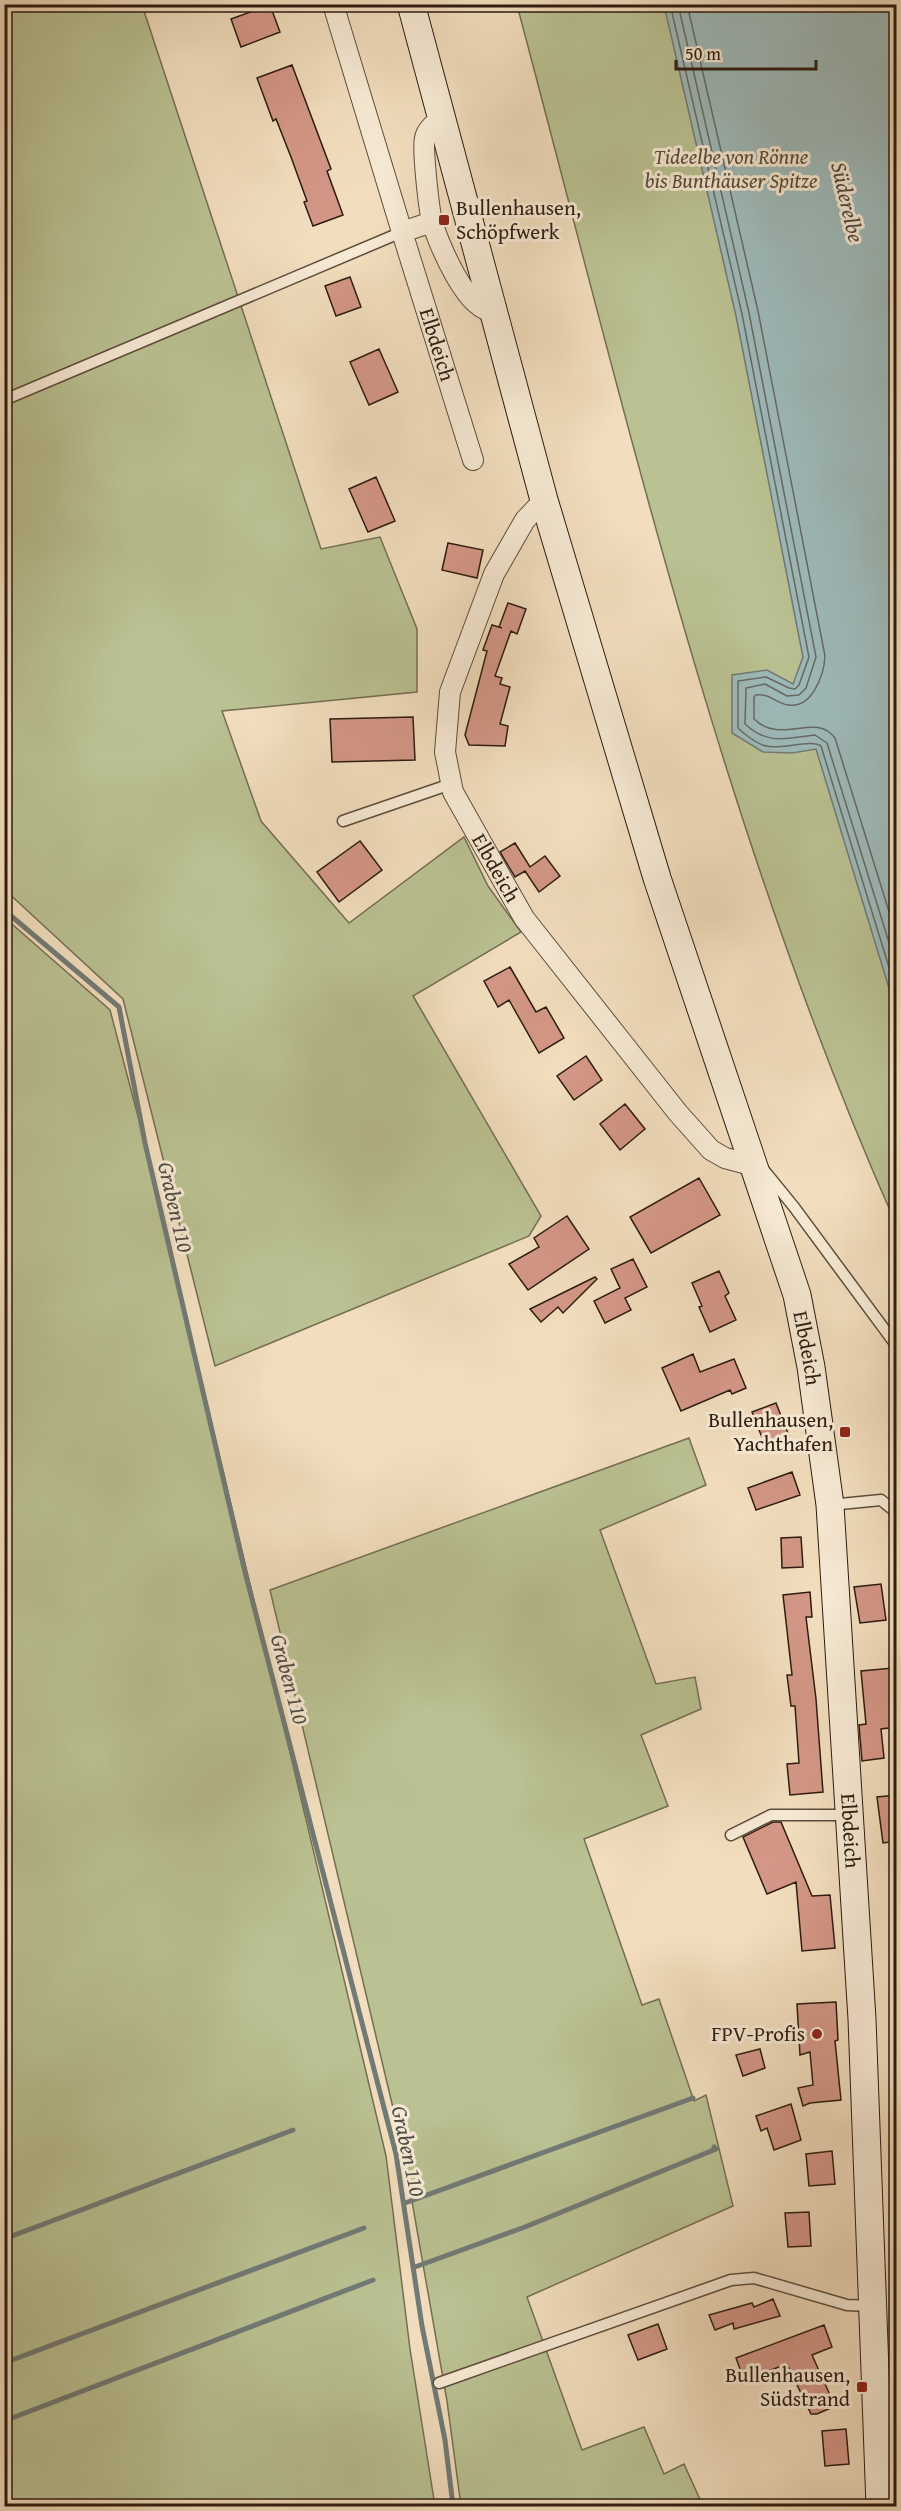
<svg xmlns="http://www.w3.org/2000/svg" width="901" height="2511" font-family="'Gentium Book Plus',serif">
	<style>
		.green { fill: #bac192; stroke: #746e52; stroke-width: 1.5 }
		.water { fill: #9ebaba; stroke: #717a76; stroke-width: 1.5 }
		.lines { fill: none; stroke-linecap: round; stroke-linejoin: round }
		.shore { stroke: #666a66; stroke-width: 1.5 }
		.stream { stroke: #717a76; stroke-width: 5 }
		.building { fill: #d49787; stroke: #2d1b11; stroke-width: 1.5 }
		.lane-casing { stroke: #5e4c3c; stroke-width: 13 }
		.street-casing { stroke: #5e4c3c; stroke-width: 22 }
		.secondary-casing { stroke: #2d1b11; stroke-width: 29 }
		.lane { stroke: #f7ead5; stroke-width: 10 }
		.street { stroke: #f7ead5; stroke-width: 20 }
		.secondary { stroke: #f7ead5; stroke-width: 27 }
		.poi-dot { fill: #8f2418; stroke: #f7ead5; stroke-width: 2 }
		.labels { text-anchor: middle; stroke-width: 6; stroke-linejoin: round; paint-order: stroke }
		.park-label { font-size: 21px; font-style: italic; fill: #574d38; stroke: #f7ead5 }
		.poi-label { font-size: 21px; fill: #2d1b11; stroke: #f7ead5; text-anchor: end }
		.street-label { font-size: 21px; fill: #2d1b11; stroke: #f7ead5 }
		.water-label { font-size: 22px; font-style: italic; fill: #4f4b44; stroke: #f7ead5 }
	</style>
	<rect width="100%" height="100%" fill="#f2debe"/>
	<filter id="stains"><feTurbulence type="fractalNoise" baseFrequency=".00333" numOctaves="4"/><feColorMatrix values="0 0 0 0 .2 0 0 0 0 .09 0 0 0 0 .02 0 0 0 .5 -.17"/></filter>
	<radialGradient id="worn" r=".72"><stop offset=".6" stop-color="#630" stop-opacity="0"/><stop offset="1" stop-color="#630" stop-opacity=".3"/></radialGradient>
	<path class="green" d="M 5,5 L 142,5 L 321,549 L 380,537 L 417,629 L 417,692 L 222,711 L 261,821 L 349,923 L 464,837 L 488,886 L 521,932 L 413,996 L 541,1216 L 529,1236 L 215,1366 L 123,999 L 5,890 Z
		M 517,5 L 896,5 L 896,1224 C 723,836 626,414 517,5 Z
		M 5,918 L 110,1010 L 145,1143 L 386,2156 L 410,2349 L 435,2506 L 5,2506 Z
		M 689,1438 L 706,1485 L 600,1530 L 656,1684 L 695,1677 L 701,1709 L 641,1735 L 668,1806 L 584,1839 L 642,2005 L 659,1999 L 694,2101 L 706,2095 L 733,2206 L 527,2297 L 582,2450 L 644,2427 L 664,2474 L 684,2464 L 703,2506 L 461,2506 L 447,2401 L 403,2150 L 270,1590 Z"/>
	<path class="water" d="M 664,5 L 896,5 L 896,1011 L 816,749 L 792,753 L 763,752 L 732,733 L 732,675 L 767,670 L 793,684 L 803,657 L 736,316 Z"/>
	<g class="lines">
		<path class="shore" d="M 670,4 L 742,314 L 809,657 L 799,685 L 795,689 L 789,688 L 766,677 L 738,681 L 738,728 C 744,734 757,744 766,746 C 780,750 812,739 821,746 L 896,990
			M 678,4 L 749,313 L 816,657 L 806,688 L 799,695 L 787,696 L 765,684 L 746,688 L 745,724 C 769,746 787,738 815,735 L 827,743 L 896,965
			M 687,4 L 758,311 L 825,656 C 824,675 812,709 788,705 C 776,703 769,693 756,695 L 754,697 L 754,719 C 782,746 815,711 835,738 L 896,934"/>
		<path class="stream" d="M 4,910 L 119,1007 L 145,1143 L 244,1568 L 396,2154 L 422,2326 L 445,2440 L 453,2506
			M 405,2203 L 693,2098
			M 4,2239 L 293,2130
			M 415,2267 L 525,2227 L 716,2149 L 714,2147
			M 4,2363 L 364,2228
			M 4,2421 L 373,2280"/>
	</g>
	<path class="building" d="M 270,5 L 280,32 L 241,47 L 231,19 Z
		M 292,65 L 331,169 L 327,171 L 343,215 L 313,226 L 304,202 L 307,201 L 291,157 L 276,119 L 273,121 L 257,78 Z
		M 350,277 L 361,307 L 336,316 L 325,286 Z
		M 379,349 L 398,392 L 369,405 L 350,362 Z
		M 376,477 L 395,521 L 368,532 L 349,489 Z
		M 448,543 L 483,550 L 477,578 L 442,570 Z
		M 508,603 L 526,609 L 517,634 L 511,631 L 495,676 L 502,678 L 500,684 L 510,687 L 500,724 L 508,726 L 505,746 L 469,745 L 465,735 L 487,651 L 483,650 L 492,625 L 502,628 L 499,627 Z
		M 413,717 L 415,760 L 332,762 L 330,719 Z
		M 360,841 L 382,870 L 339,902 L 317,872 Z
		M 515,843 L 530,867 L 545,856 L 560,876 L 539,892 L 525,871 L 515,877 L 500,852 Z
		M 510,967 L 536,1012 L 546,1007 L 564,1038 L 539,1053 L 509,1000 L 498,1007 L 484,981 Z
		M 586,1056 L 602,1080 L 574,1100 L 557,1076 Z
		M 625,1104 L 645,1129 L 620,1150 L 600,1124 Z
		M 699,1178 L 720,1215 L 651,1253 L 630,1217 Z
		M 567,1216 L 589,1249 L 528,1290 L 509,1264 L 539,1247 L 534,1238 Z
		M 633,1259 L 647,1287 L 625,1298 L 631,1310 L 605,1323 L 594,1301 L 620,1288 L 611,1269 Z
		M 719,1271 L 729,1293 L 725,1296 L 736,1320 L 710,1332 L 699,1307 L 702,1306 L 692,1283 Z
		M 595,1277 L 597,1279 L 563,1313 L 558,1307 L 541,1322 L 530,1309 Z
		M 693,1354 L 700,1372 L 734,1359 L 746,1388 L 732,1394 L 730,1390 L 681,1411 L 662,1368 Z
		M 776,1403 L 789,1436 L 765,1445 L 752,1412 Z
		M 792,1472 L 800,1495 L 756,1510 L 748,1488 Z
		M 801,1537 L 803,1567 L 782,1568 L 781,1538 Z
		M 881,1584 L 886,1620 L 860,1623 L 854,1587 Z
		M 810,1592 L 812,1617 L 806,1617 L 816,1699 L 823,1792 L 790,1795 L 787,1764 L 799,1763 L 795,1706 L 791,1706 L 787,1675 L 792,1675 L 783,1595 Z
		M 893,1668 L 897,1691 L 897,1727 L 881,1729 L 884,1758 L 862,1761 L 859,1725 L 866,1724 L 861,1671 Z
		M 897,1795 L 897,1841 L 883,1843 L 877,1797 Z
		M 773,1822 L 781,1822 L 812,1896 L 830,1895 L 835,1948 L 802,1951 L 796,1882 L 767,1894 L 743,1837 Z
		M 836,2002 L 838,2040 L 835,2041 L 841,2100 L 810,2103 L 803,2106 L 798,2088 L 813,2085 L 810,2052 L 800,2055 L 797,2004 Z
		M 760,2049 L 765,2068 L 743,2076 L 736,2055 Z
		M 791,2104 L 801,2140 L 774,2150 L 767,2128 L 761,2131 L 756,2116 Z
		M 832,2151 L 835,2184 L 809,2186 L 806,2154 Z
		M 809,2212 L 811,2246 L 788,2247 L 785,2213 Z
		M 773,2299 L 780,2316 L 734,2329 L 733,2323 L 715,2330 L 709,2315 L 752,2303 L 754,2307 Z
		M 658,2324 L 667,2349 L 638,2360 L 628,2335 Z
		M 824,2325 L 832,2347 L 812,2355 L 835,2406 L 817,2414 L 811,2414 L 787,2364 L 744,2380 L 736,2358 Z
		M 846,2429 L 849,2464 L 825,2466 L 822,2431 Z"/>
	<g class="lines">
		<g class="lane-casing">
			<path id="lane" d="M 4,400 L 402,232
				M 343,821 L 451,784
				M 763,1169 L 794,1207 L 896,1345
				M 830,1505 L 881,1500 L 896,1512
				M 731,1835 L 771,1815 L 849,1815
				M 439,2383 L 731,2280 L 754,2278 L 847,2305 L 873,2306"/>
		</g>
		<g class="street-casing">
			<g id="street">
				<path d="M 333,4 L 402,232 L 432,222"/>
				<path d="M 443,118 C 436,122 427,129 425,138 C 422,148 429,209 432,221 C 437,241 469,317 494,310"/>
				<path id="s1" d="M 402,232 L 473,460"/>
				<path id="s2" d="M 544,500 L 525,520 L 494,574 L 450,692 L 445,752 L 453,792 L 524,918 L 678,1113 L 711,1150 L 725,1158 L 755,1166"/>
			</g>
		</g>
		<g class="secondary-casing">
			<g id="secondary">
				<path id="s3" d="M 411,4 L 544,500 L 657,878 L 797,1295 L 811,1367 L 830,1505 L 862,2019 L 880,2506"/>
			</g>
		</g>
		<use href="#lane" class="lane"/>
		<use href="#street" class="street"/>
		<use href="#secondary" class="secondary"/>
	</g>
	<g class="poi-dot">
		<rect x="438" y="214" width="12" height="12" rx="3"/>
		<rect x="839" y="1426" width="12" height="12" rx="3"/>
		<circle cx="817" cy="2034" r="6"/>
		<rect x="856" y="2381" width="12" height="12" rx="3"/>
	</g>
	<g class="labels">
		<g class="park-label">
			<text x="731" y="164">Tideelbe von Rönne<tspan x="731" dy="24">bis Bunthäuser Spitze</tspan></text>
		</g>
		<g class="poi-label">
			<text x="456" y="215" text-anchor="start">Bullenhausen,<tspan x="456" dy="24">Schöpfwerk</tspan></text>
			<text x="833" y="1427">Bullenhausen,<tspan x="833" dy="24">Yachthafen</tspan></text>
			<text x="805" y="2041">FPV-Profis</text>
			<text x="850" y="2382">Bullenhausen,<tspan x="850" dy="24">Südstrand</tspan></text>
		</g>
		<g class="street-label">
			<text dy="7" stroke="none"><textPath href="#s1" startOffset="118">Elbdeich</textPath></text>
			<text dy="7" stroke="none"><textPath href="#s2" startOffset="404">Elbdeich</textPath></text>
			<text dy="7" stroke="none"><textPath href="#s3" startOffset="1402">Elbdeich</textPath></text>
			<text dy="7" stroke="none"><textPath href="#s3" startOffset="1887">Elbdeich</textPath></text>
		</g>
		<g class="water-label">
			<text transform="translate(848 202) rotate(77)" y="8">Süderelbe</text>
			<text transform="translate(176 1207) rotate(77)" y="8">Graben 110</text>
			<text transform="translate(290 1679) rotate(75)" y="8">Graben 110</text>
			<text transform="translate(409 2151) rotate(78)" y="8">Graben 110</text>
		</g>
	</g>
	<rect width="901" height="2511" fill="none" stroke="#f2debe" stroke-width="24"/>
	<rect x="6" y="6" width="889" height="2499" fill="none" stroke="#2d1b11" stroke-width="3"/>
	<rect x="12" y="12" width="877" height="2487" fill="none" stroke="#2d1b11" stroke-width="1.5"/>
	<path d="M676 60v9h140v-9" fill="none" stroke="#2d1b11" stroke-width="3"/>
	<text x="685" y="60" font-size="18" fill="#2d1b11" stroke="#f7ead5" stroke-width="4.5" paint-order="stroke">50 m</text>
	<rect width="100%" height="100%" filter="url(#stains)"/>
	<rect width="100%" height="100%" fill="url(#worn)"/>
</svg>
